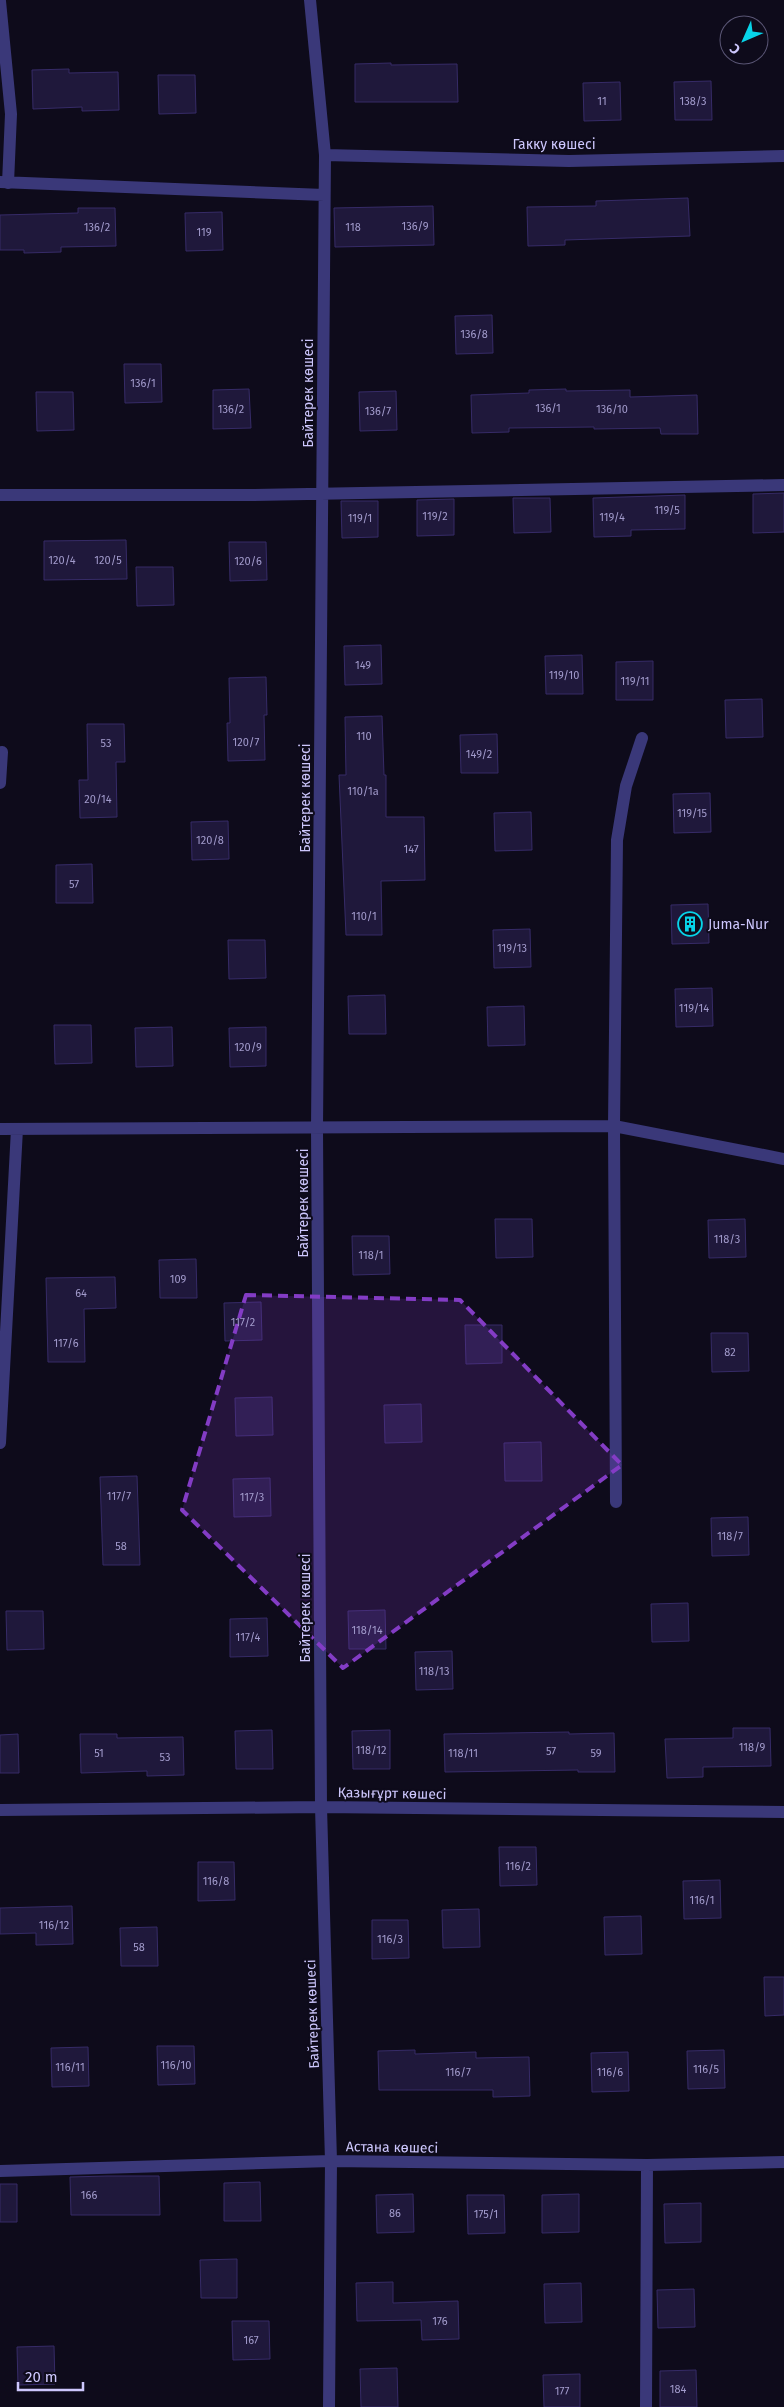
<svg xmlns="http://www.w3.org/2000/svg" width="784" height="2407" font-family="'Fira Sans',sans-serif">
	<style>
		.building { fill: #1f183b; stroke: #362b67 }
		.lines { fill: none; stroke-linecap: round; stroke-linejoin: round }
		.minor { stroke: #3a3879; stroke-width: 12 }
		.marked { fill: #833cc5; fill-opacity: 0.2; stroke: #833cc5; stroke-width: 4; stroke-dasharray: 10 6; stroke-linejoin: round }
		.labels { text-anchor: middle; stroke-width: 4; stroke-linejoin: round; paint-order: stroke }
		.number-label { font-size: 11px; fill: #a29bcc }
		.street-label { font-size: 14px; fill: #cdc7fd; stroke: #0e0b1b }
		.poi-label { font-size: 14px; fill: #cdc7fd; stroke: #0e0b1b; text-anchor: start }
	</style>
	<rect width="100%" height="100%" fill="#0e0b1b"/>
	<path class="building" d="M 391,63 L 391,65 L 457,64 L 458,102 L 355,102 L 355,64 Z
		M 69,69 L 69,73 L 118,72 L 119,110 L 82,111 L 82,107 L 33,109 L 32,70 Z
		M 158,75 L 195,75 L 196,113 L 159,114 Z
		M 711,81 L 712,120 L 675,120 L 674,82 Z
		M 620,82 L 621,120 L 584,121 L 583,83 Z
		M 688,198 L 690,236 L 565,240 L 565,245 L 528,246 L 527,207 L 596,206 L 596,201 Z
		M 433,206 L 434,245 L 335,247 L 334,208 Z
		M 78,208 L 115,208 L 116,246 L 61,247 L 61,252 L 24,253 L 24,250 L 0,250 L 0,215 L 78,213 Z
		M 222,212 L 223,250 L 186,251 L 185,213 Z
		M 492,315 L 493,353 L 456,354 L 455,316 Z
		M 124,364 L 161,364 L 162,402 L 125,403 Z
		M 249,389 L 251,428 L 213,429 L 213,390 Z
		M 566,389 L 566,391 L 630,390 L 630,397 L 697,395 L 698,434 L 661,434 L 660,428 L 594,429 L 594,427 L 509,428 L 509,432 L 472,433 L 471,395 L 529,393 L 529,390 Z
		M 396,391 L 397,430 L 360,431 L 359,392 Z
		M 36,392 L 73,392 L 74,430 L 37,431 Z
		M 784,493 L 784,532 L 753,533 L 753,494 Z
		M 685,495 L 685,529 L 631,530 L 631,536 L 594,537 L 593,498 Z
		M 513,498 L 550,498 L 551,532 L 514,533 Z
		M 454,499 L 454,535 L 417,536 L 417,500 Z
		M 341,501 L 378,501 L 378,537 L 342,538 Z
		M 126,540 L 127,579 L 44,580 L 44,541 Z
		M 229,542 L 266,542 L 267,580 L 230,581 Z
		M 136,567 L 173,567 L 174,605 L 137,606 Z
		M 381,645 L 382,684 L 345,685 L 344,646 Z
		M 582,655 L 583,694 L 546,694 L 545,656 Z
		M 653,661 L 653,700 L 616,700 L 616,662 Z
		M 266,677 L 267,715 L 264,715 L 265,760 L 228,761 L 227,723 L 230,723 L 229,678 Z
		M 762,699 L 763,737 L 726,738 L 725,700 Z
		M 382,716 L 384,775 L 386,775 L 386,817 L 424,817 L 425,880 L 381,881 L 382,935 L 346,935 L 339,775 L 346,775 L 345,717 Z
		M 87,724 L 124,724 L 125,762 L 116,762 L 117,817 L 80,818 L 79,780 L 88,780 Z
		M 497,734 L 498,773 L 461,773 L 460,735 Z
		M 710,793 L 711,832 L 674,833 L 673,794 Z
		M 531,812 L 532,850 L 495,851 L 494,813 Z
		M 228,821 L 229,859 L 192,860 L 191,822 Z
		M 92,864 L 93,903 L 56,903 L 56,865 Z
		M 708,904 L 709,943 L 672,944 L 671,905 Z
		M 530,929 L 531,967 L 494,968 L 493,930 Z
		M 228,940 L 265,940 L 266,978 L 229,979 Z
		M 712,988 L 713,1026 L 676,1027 L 675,989 Z
		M 385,995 L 386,1034 L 349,1034 L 348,996 Z
		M 524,1006 L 525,1045 L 488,1046 L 487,1007 Z
		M 54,1025 L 91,1025 L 92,1063 L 55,1064 Z
		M 172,1027 L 173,1066 L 136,1067 L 135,1028 Z
		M 266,1027 L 266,1066 L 230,1067 L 229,1028 Z
		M 495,1219 L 532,1219 L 533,1257 L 496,1258 Z
		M 745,1219 L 746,1257 L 709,1258 L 708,1220 Z
		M 352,1236 L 389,1236 L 390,1274 L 353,1275 Z
		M 196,1259 L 197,1298 L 160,1298 L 159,1260 Z
		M 115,1277 L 116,1308 L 84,1309 L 85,1362 L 48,1362 L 46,1278 Z
		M 261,1302 L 262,1340 L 225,1341 L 224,1303 Z
		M 465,1325 L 502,1325 L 502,1363 L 466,1364 Z
		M 711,1333 L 748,1333 L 749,1371 L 712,1372 Z
		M 272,1397 L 273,1435 L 236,1436 L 235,1398 Z
		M 421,1404 L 422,1442 L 385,1443 L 384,1405 Z
		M 541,1442 L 542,1481 L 505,1481 L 504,1443 Z
		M 137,1476 L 140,1565 L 103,1565 L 100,1477 Z
		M 270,1478 L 271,1516 L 234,1517 L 233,1479 Z
		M 748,1517 L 749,1555 L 712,1556 L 711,1518 Z
		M 688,1603 L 689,1641 L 652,1642 L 651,1604 Z
		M 385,1610 L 386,1649 L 349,1649 L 348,1611 Z
		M 6,1611 L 43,1611 L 44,1649 L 7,1650 Z
		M 267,1618 L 268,1656 L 230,1657 L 230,1619 Z
		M 452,1651 L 453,1689 L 416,1690 L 415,1652 Z
		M 733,1728 L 770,1728 L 771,1766 L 703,1767 L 703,1777 L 667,1778 L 665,1739 L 733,1738 Z
		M 272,1730 L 273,1769 L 236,1769 L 235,1731 Z
		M 390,1730 L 390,1769 L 353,1769 L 352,1731 Z
		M 569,1732 L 569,1734 L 614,1733 L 615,1772 L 578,1772 L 578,1770 L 445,1772 L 444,1734 Z
		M 18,1734 L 19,1773 L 0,1773 L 0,1735 Z
		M 80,1734 L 117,1734 L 117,1738 L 183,1737 L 184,1775 L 147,1776 L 147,1771 L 81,1773 Z
		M 499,1847 L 536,1847 L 537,1885 L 500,1886 Z
		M 198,1862 L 234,1862 L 235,1900 L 198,1901 Z
		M 720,1880 L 721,1918 L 684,1919 L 683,1881 Z
		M 72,1906 L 73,1944 L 36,1945 L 36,1933 L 0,1934 L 0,1908 Z
		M 479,1909 L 480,1947 L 443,1948 L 442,1910 Z
		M 641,1916 L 642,1954 L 605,1955 L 604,1917 Z
		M 372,1920 L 408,1920 L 409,1958 L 372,1959 Z
		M 157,1927 L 158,1966 L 121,1966 L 120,1928 Z
		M 764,1977 L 784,1977 L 784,2015 L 765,2016 Z
		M 157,2046 L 194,2046 L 195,2084 L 158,2085 Z
		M 88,2047 L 89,2086 L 52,2087 L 51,2048 Z
		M 415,2050 L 415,2054 L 476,2052 L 476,2058 L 529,2057 L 530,2096 L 493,2097 L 493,2090 L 379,2090 L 378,2051 Z
		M 724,2050 L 725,2088 L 688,2089 L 687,2051 Z
		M 628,2052 L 629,2091 L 592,2092 L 591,2053 Z
		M 107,2176 L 159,2176 L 160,2215 L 71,2215 L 70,2177 Z
		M 260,2182 L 261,2221 L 224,2221 L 224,2183 Z
		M 0,2184 L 17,2184 L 17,2222 L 0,2222 Z
		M 413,2194 L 414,2232 L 377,2233 L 376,2195 Z
		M 579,2194 L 579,2232 L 542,2233 L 542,2195 Z
		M 467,2195 L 504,2195 L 505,2233 L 468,2234 Z
		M 701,2203 L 701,2242 L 665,2243 L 664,2204 Z
		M 237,2259 L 237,2298 L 201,2298 L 200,2260 Z
		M 393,2282 L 393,2303 L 458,2301 L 459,2339 L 422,2340 L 421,2320 L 357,2321 L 356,2283 Z
		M 581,2283 L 582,2322 L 545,2323 L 544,2284 Z
		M 694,2289 L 695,2327 L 658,2328 L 657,2290 Z
		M 232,2321 L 269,2321 L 270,2359 L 233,2360 Z
		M 54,2346 L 55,2384 L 18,2385 L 17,2347 Z
		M 397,2368 L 398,2407 L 361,2407 L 360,2369 Z
		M 696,2370 L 697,2407 L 660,2407 L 660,2371 Z
		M 580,2374 L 580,2407 L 544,2407 L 543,2375 Z"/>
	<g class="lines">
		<path class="minor" d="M 310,0 L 325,155 L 317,1128 L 321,1807 L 331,2161 L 329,2407
			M 0,1 L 11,114 L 8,183
			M 325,155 L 569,161 L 784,156
			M 0,182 L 324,195
			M 0,495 L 251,495 L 784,485
			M 0,783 L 2,752
			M 0,1129 L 614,1126 L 784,1159
			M 0,1443 L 17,1129
			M 616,1502 L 614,1126 L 617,840 L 626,786 L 642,738
			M 0,1810 L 321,1807 L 784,1812
			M 0,2171 L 331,2161 L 647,2165 L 784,2162
			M 646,2407 L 647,2165"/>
	</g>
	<path class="marked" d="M 246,1295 L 460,1300 L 622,1465 L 343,1668 L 182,1510 Z"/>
	<defs>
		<g id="building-ring" transform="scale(1.25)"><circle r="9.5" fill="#0e0b1b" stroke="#07d4e9" stroke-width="1.5"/><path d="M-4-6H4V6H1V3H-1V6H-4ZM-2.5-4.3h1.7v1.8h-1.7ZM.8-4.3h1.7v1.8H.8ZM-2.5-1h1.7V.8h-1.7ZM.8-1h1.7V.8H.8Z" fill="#07d4e9"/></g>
	</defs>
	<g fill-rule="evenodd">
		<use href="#building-ring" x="690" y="924"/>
	</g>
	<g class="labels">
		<g class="number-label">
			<text x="602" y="105">11</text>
			<text x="693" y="105">138/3</text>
			<text x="415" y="230">136/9</text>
			<text x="97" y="231">136/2</text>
			<text x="353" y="231">118</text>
			<text x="204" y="236">119</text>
			<text x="474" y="338">136/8</text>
			<text x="143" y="387">136/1</text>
			<text x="548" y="412">136/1</text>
			<text x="231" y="413">136/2</text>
			<text x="612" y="413">136/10</text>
			<text x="378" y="415">136/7</text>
			<text x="667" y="514">119/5</text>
			<text x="435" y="520">119/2</text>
			<text x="612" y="521">119/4</text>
			<text x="360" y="522">119/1</text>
			<text x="62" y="564">120/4</text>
			<text x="108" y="564">120/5</text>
			<text x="248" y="565">120/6</text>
			<text x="363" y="669">149</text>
			<text x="564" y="679">119/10</text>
			<text x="635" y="685">119/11</text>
			<text x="364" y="740">110</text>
			<text x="246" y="746">120/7</text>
			<text x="106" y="747">53</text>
			<text x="479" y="758">149/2</text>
			<text x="363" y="795">110/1а</text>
			<text x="98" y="803">20/14</text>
			<text x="692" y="817">119/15</text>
			<text x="210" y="844">120/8</text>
			<text x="411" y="853">147</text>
			<text x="74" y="888">57</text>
			<text x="364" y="920">110/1</text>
			<text x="512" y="952">119/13</text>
			<text x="694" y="1012">119/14</text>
			<text x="248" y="1051">120/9</text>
			<text x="727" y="1243">118/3</text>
			<text x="371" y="1259">118/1</text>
			<text x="178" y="1283">109</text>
			<text x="81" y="1297">64</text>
			<text x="243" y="1326">117/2</text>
			<text x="66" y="1347">117/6</text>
			<text x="730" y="1356">82</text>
			<text x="119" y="1500">117/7</text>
			<text x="252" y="1501">117/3</text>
			<text x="730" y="1540">118/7</text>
			<text x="121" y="1550">58</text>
			<text x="367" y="1634">118/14</text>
			<text x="248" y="1641">117/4</text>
			<text x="434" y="1675">118/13</text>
			<text x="752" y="1751">118/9</text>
			<text x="371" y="1754">118/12</text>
			<text x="551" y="1755">57</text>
			<text x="99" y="1757">51</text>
			<text x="463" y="1757">118/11</text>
			<text x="596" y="1757">59</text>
			<text x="165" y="1761">53</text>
			<text x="518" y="1870">116/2</text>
			<text x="216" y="1885">116/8</text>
			<text x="702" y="1904">116/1</text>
			<text x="54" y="1929">116/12</text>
			<text x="390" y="1943">116/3</text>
			<text x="139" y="1951">58</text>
			<text x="176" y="2069">116/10</text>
			<text x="70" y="2071">116/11</text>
			<text x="706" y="2073">116/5</text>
			<text x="458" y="2076">116/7</text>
			<text x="610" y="2076">116/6</text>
			<text x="89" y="2199">166</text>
			<text x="395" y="2217">86</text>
			<text x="486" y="2218">175/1</text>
			<text x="440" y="2325">176</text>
			<text x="251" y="2344">167</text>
			<text x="678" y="2393">184</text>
			<text x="562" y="2395">177</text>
		</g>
		<g class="street-label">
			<text x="554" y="149">Гакку көшесі</text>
			<text transform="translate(308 393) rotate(-90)" y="5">Байтерек көшесі</text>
			<text transform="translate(305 798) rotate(-90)" y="5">Байтерек көшесі</text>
			<text transform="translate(303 1203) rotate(-90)" y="5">Байтерек көшесі</text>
			<text transform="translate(305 1608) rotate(-90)" y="5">Байтерек көшесі</text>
			<text transform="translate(392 1793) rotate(1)" y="5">Қазығұрт көшесі</text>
			<text transform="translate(312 2014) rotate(-92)" y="5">Байтерек көшесі</text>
			<text transform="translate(392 2147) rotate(1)" y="5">Астана көшесі</text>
		</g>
		<g class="poi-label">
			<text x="708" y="929">Juma-Nur</text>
		</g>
	</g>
	<g transform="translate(744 40) rotate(225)"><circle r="24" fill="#0e0b1b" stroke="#5a5675"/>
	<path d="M0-4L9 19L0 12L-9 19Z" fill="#07d4e9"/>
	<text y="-8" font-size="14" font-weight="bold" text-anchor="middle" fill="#cdc7fd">С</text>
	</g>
	<path d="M18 2382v8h65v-8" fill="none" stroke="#cdc7fd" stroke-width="2.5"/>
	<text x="25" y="2382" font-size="15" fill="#cdc7fd" stroke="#0e0b1b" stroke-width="4" paint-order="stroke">20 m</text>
</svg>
